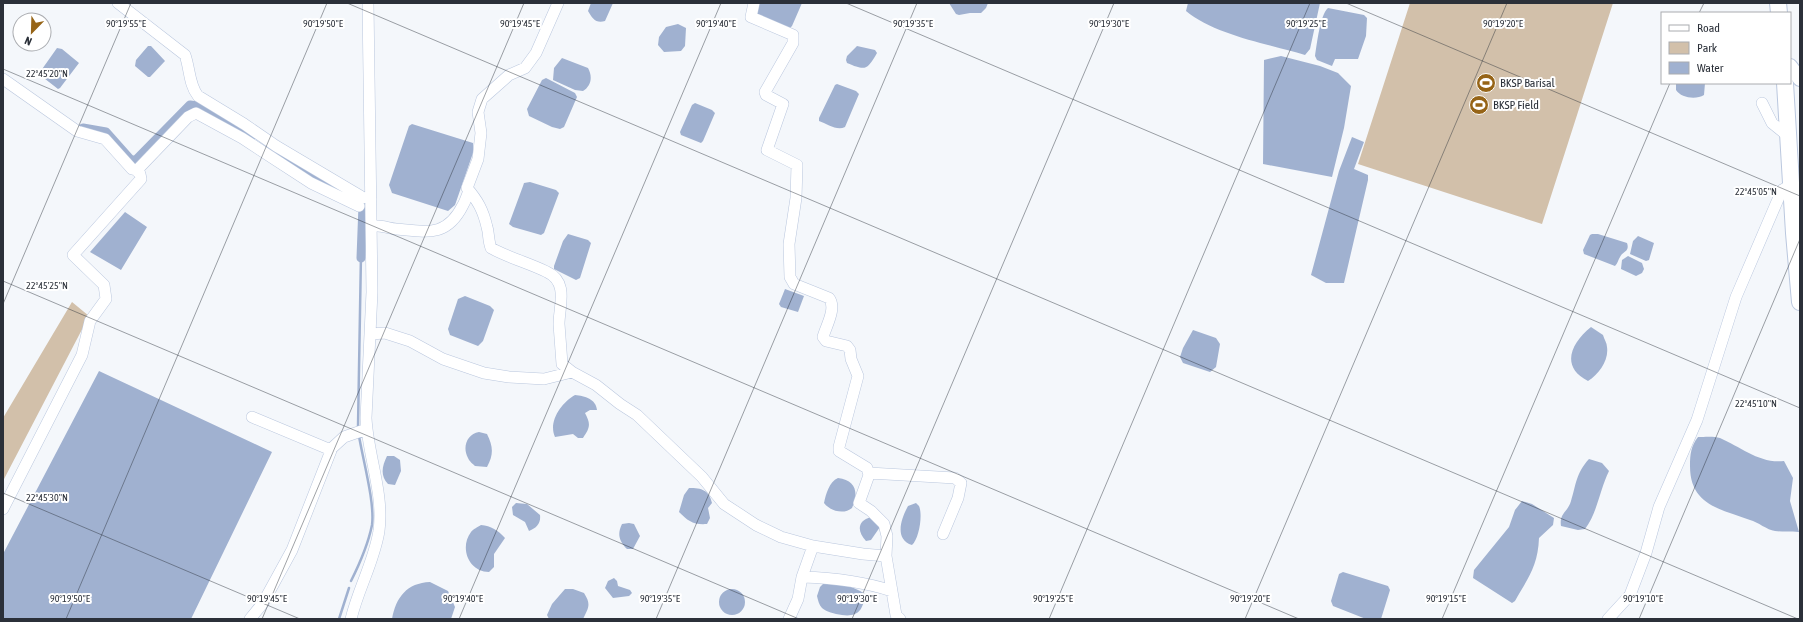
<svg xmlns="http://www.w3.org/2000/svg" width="1803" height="622" font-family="'Asap Condensed',sans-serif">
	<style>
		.green { fill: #d2c0aa }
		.water { fill: #a0b1d0 }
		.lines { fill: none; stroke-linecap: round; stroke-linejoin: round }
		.stream { stroke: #a0b1d0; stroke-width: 2.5 }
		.canal { stroke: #a0b1d0; stroke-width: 9 }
		.minor-casing { stroke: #bac7de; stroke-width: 12 }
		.major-casing { stroke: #bac7de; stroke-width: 16 }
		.highway-casing { stroke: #bac7de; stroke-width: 18 }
		.minor { stroke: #fff; stroke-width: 11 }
		.major { stroke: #fff; stroke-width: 14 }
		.highway { stroke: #fff; stroke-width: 16 }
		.ticks { fill: none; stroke: #2b3039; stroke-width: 1; stroke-opacity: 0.45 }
		.labels { text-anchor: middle; stroke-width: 4; stroke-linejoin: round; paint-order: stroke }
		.poi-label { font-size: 12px; fill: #2b3039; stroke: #fff; text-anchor: start }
		.ticks-label { font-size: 10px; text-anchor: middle; fill: #2b3039; stroke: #fff; stroke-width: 4; stroke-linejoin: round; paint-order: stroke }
	</style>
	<rect width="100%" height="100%" fill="#f4f7fb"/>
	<path class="green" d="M 1410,3 L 1613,3 L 1542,224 L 1358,164 Z
		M 72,302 L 89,316 L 3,481 L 3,418 Z"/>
	<path class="water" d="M 591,3 L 613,3 L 605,21 C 596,24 592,18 588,11 Z
		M 758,3 L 802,3 L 792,26 L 789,29 L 757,18 Z
		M 949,3 L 988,3 L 986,8 L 981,13 L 970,13 L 959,15 L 956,14 Z
		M 1188,3 L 1320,3 L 1310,49 L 1305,55 C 1268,44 1215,35 1186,11 Z
		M 1328,8 L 1364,15 L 1367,18 L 1366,36 L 1358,59 L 1335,59 L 1332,66 L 1317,60 L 1315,56 C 1317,44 1320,15 1328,8 Z
		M 678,24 L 686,28 L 685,46 L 681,51 L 664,52 L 658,45 L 659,37 L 666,27 Z
		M 148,46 L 151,46 L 165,61 L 150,77 L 148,77 L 135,66 L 136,60 Z
		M 857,46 L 875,50 L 877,53 C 867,70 866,71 847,63 L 846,60 L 847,56 Z
		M 57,48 L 62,49 L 79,63 L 60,88 L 58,89 L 40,75 L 40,72 Z
		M 1281,56 L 1320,66 L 1338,73 L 1351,86 L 1344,128 L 1332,177 L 1263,164 L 1264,60 Z
		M 562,58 L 588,68 C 593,77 591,86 583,91 L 575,90 L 553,80 L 554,68 Z
		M 546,78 L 575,93 L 577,97 L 564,127 L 560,129 L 552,127 L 529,116 L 527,109 L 542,80 Z
		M 1676,83 L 1705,83 L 1704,95 C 1696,100 1681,98 1676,90 Z
		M 837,84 L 856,91 L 859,94 L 845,127 C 837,131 827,124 819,121 L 819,118 L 835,85 Z
		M 695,103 L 712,110 L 715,113 L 703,141 L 701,143 L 681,135 L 680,132 L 692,105 Z
		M 412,124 L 473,143 L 473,153 L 455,205 L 448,211 L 392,193 L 389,185 L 409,126 Z
		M 1352,137 L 1364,142 L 1354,169 L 1368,175 L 1368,180 L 1344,283 L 1326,283 L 1311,275 L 1339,171 Z
		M 530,182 L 556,190 L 559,193 L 544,233 L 541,235 L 513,227 L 509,224 L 523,186 L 524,183 Z
		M 125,212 L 147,227 L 121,270 L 90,252 Z
		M 568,234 L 588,240 L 591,243 L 580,278 L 576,280 L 554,269 L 554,266 L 563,241 Z
		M 1592,234 L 1598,234 L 1627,243 C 1630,252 1623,251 1620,257 C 1618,260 1618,263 1615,266 L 1584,254 L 1583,250 L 1590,235 Z
		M 1638,236 L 1654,243 L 1649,260 L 1646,261 L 1630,254 L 1633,241 Z
		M 1628,256 L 1642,263 L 1644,269 L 1642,273 L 1636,276 L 1621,269 L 1622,260 Z
		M 785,289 L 804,296 L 798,312 L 781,307 L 779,304 Z
		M 465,296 L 490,306 L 494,310 L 483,341 L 478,346 L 450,335 L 448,329 L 458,299 Z
		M 1591,327 L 1603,335 C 1604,339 1607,343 1607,347 C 1609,360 1599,374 1588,381 C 1560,367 1571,343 1591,327 Z
		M 1193,330 L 1216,338 L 1220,344 L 1216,367 L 1210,372 L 1183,363 L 1180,357 L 1183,348 Z
		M 99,371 L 272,452 L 191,619 L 3,619 L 3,554 Z
		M 575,395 C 585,396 596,399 597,410 L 590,410 L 585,413 C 591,424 590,428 583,438 L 578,438 L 573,434 L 555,437 C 548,422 561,403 575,395 Z
		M 479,432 L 487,434 C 493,446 494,454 487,467 L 475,466 C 473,464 469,461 468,458 C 462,447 467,434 479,432 Z
		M 1698,437 C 1704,437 1714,436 1720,438 C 1741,447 1760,464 1784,461 L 1793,478 L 1790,501 L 1799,532 C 1791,531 1782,532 1775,531 C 1767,530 1758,522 1750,520 C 1720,509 1690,505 1690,466 C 1690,454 1691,446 1698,437 Z
		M 387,456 L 394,456 L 400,460 L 401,471 L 395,485 L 388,484 C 380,476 382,466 387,456 Z
		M 1589,459 L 1602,463 L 1609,471 C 1600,489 1597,514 1585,529 L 1578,530 L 1561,526 C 1559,513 1568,512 1571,501 C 1576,485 1576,473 1589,459 Z
		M 838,478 C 856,480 859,493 852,508 C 844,515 830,511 824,503 C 826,494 829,482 838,478 Z
		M 689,488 C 702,488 709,490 712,503 L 708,508 L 710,518 L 707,524 C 693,525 688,521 679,512 L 684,495 Z
		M 1522,501 L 1532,504 L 1554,518 L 1553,525 L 1539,538 C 1538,566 1528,578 1515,601 L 1512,603 L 1473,578 L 1474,570 L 1509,527 L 1515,510 Z
		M 516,503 L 527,504 L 540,515 C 541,523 537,528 529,531 L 525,522 L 513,515 L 512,507 Z
		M 916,503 L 919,506 C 923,515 919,539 912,545 C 894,539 901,519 908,506 Z
		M 871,517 L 880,527 L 871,540 L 866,541 C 857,531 857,521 871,517 Z
		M 629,523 L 634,524 L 640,536 L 633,549 L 627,549 C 619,541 617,534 622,524 Z
		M 481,525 C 491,526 498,530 505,538 L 494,554 L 494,567 L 489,572 C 469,572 459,548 471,532 C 473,529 478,527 481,525 Z
		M 1343,572 L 1388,586 L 1390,590 L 1381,619 L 1366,619 L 1333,606 L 1331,601 L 1339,574 Z
		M 614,578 L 617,581 L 618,586 L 630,590 L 632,593 L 629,596 L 613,598 L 605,588 L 608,581 Z
		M 430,582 L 448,591 L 455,607 L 451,619 L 392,619 C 396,597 407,583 430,582 Z
		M 824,583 C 840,584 852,585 865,594 C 863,614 855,618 836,614 C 832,613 825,611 822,608 C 819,605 818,600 817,596 L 820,587 Z
		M 565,589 L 573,589 L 584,593 C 591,604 589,607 583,619 L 549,619 L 547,615 L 552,604 Z
		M719 602a13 13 0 1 1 26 0a13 13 0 1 1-26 0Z"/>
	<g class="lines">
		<path class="stream" d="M 358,427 L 361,254
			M 351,581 C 360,563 368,545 372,525 C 375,503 363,460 359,436
			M 339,619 L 349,588"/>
		<path class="canal" d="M 83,128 L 106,132 L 130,159 L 135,161 L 190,105 L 198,106 L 251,137
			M 270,150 L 334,189
			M 358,202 L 363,205 L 361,258"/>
		<g class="minor-casing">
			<path id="minor" d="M 118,3 L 185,55 C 190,69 189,85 198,96 L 244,124 L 276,146 L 362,197 L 371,199
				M 558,3 L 536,53 L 525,68 L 509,75 L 482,99 L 478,112 L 481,133 L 478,159 L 467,188 C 478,201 483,210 487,227 C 489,233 488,240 491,248 C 509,258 529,263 547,272 C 569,282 559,307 559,324 C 560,338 561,351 562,364 L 572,372 L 596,385 L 620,404 L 637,415 L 702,477 L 724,504 L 756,525 L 781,537 L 813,546 L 863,554 L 886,556
				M 754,3 L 751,17 L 793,35 L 793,43 L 765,92 L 766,95 L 783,104 L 767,150 L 797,165 L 796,198 L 789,244 L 790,277 L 794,284 L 829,298 C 837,308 826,326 823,337 L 826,341 L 847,346 L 850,350 L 851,359 L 858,376 L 839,447 L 839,451 L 867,468 L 869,475 L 859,503 L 871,511 L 884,524 L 887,536 L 886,556 L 896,615 L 900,619
				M 3,79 L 77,131 L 105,139 L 132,169 L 136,170 L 139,168 L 188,117 L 196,113 L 242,138 L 311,183 L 359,206
				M 1762,103 L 1772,123 L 1788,136
				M 372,226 C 380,225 388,228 396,229 C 428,232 447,237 463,205 C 466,200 467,195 469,191
				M 370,334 L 385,333 L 410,341 L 443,359 L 484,373 L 509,377 L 544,379 L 572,372
				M 252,417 L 331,450
				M 869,473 L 955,478 L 961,483 L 958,498 L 943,534
				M 3,509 L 82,355 L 90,321 L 106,299 L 104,285 L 73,255 L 141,179 L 140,174 L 136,170
				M 802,577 C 832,578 862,581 892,591
				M 250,619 L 263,603 L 292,550 L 332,448 L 344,437 L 367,429
				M 351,619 C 358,589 374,562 379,531 C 384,493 368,456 366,418 L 372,292 L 368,3
				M 789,619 L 798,599 L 802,577 L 813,546
				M 1608,619 L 1630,595 L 1646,553 L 1659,507 L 1697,420 L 1736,297 L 1782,190 L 1791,185"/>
		</g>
		<g class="major-casing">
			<path id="major" d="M 1790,66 L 1800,79"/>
		</g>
		<g class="highway-casing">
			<path id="highway" d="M 1778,3 L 1779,13
				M 1785,83 L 1794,233 L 1800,302"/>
		</g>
		<use href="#minor" class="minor"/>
		<use href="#major" class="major"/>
		<use href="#highway" class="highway"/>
	</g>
	<path class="ticks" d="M 347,3 L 1798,619M 846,3 L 1800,408M 1346,3 L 1800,196M 1699,13 L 1704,3M 3,69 L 1299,619M 3,281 L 799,619M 3,304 L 131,3M 3,493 L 300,619M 66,619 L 327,3M 262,619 L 524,3M 459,619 L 721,3M 656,619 L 917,3M 852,619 L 1114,3M 1049,619 L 1310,3M 1245,619 L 1507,3M 1442,619 L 1670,83M 1639,619 L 1800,239"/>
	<defs>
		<g id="stadium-disc" transform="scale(1)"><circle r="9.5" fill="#966417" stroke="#fff"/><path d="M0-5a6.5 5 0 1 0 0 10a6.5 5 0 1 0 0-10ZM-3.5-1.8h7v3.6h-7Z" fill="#fff"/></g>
	</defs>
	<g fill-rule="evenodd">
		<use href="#stadium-disc" x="1486" y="83"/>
		<use href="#stadium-disc" x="1479" y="105"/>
	</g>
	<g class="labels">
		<g class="poi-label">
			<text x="1500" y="87">BKSP Barisal</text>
			<text x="1493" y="109">BKSP Field</text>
		</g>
	</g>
	<g class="ticks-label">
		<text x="126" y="27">90°19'55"E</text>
		<text x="323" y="27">90°19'50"E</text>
		<text x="520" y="27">90°19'45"E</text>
		<text x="716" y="27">90°19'40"E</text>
		<text x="913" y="27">90°19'35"E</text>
		<text x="1109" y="27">90°19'30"E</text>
		<text x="1306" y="27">90°19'25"E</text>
		<text x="1503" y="27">90°19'20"E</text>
		<text x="47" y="77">22°45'20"N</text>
		<text x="1756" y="195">22°45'05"N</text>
		<text x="47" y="289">22°45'25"N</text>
		<text x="1756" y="407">22°45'10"N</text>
		<text x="47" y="501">22°45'30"N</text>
		<text x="70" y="602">90°19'50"E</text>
		<text x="267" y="602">90°19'45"E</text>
		<text x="463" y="602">90°19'40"E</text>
		<text x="660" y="602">90°19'35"E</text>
		<text x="857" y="602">90°19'30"E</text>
		<text x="1053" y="602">90°19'25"E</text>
		<text x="1250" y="602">90°19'20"E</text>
		<text x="1446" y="602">90°19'15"E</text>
		<text x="1643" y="602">90°19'10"E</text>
	</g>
	<rect width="1803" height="622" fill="none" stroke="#2b3039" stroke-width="8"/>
	<rect x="1661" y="12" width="130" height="72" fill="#ffffff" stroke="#aaacb0"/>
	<rect x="1669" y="25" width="20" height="6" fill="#ffffff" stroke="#aaacb0"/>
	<text x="1697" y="32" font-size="12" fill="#2b3039">Road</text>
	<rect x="1669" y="42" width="20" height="12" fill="#d2c0aa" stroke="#aaacb0"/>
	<text x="1697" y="52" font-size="12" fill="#2b3039">Park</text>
	<rect x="1669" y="62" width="20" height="12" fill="#a0b1d0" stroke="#aaacb0"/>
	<text x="1697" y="72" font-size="12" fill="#2b3039">Water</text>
	<g transform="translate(32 32) rotate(203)"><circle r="19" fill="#ffffff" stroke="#aaacb0"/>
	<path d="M0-3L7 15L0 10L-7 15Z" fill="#966417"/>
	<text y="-6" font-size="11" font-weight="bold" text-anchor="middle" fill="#2b3039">N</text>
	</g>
</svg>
